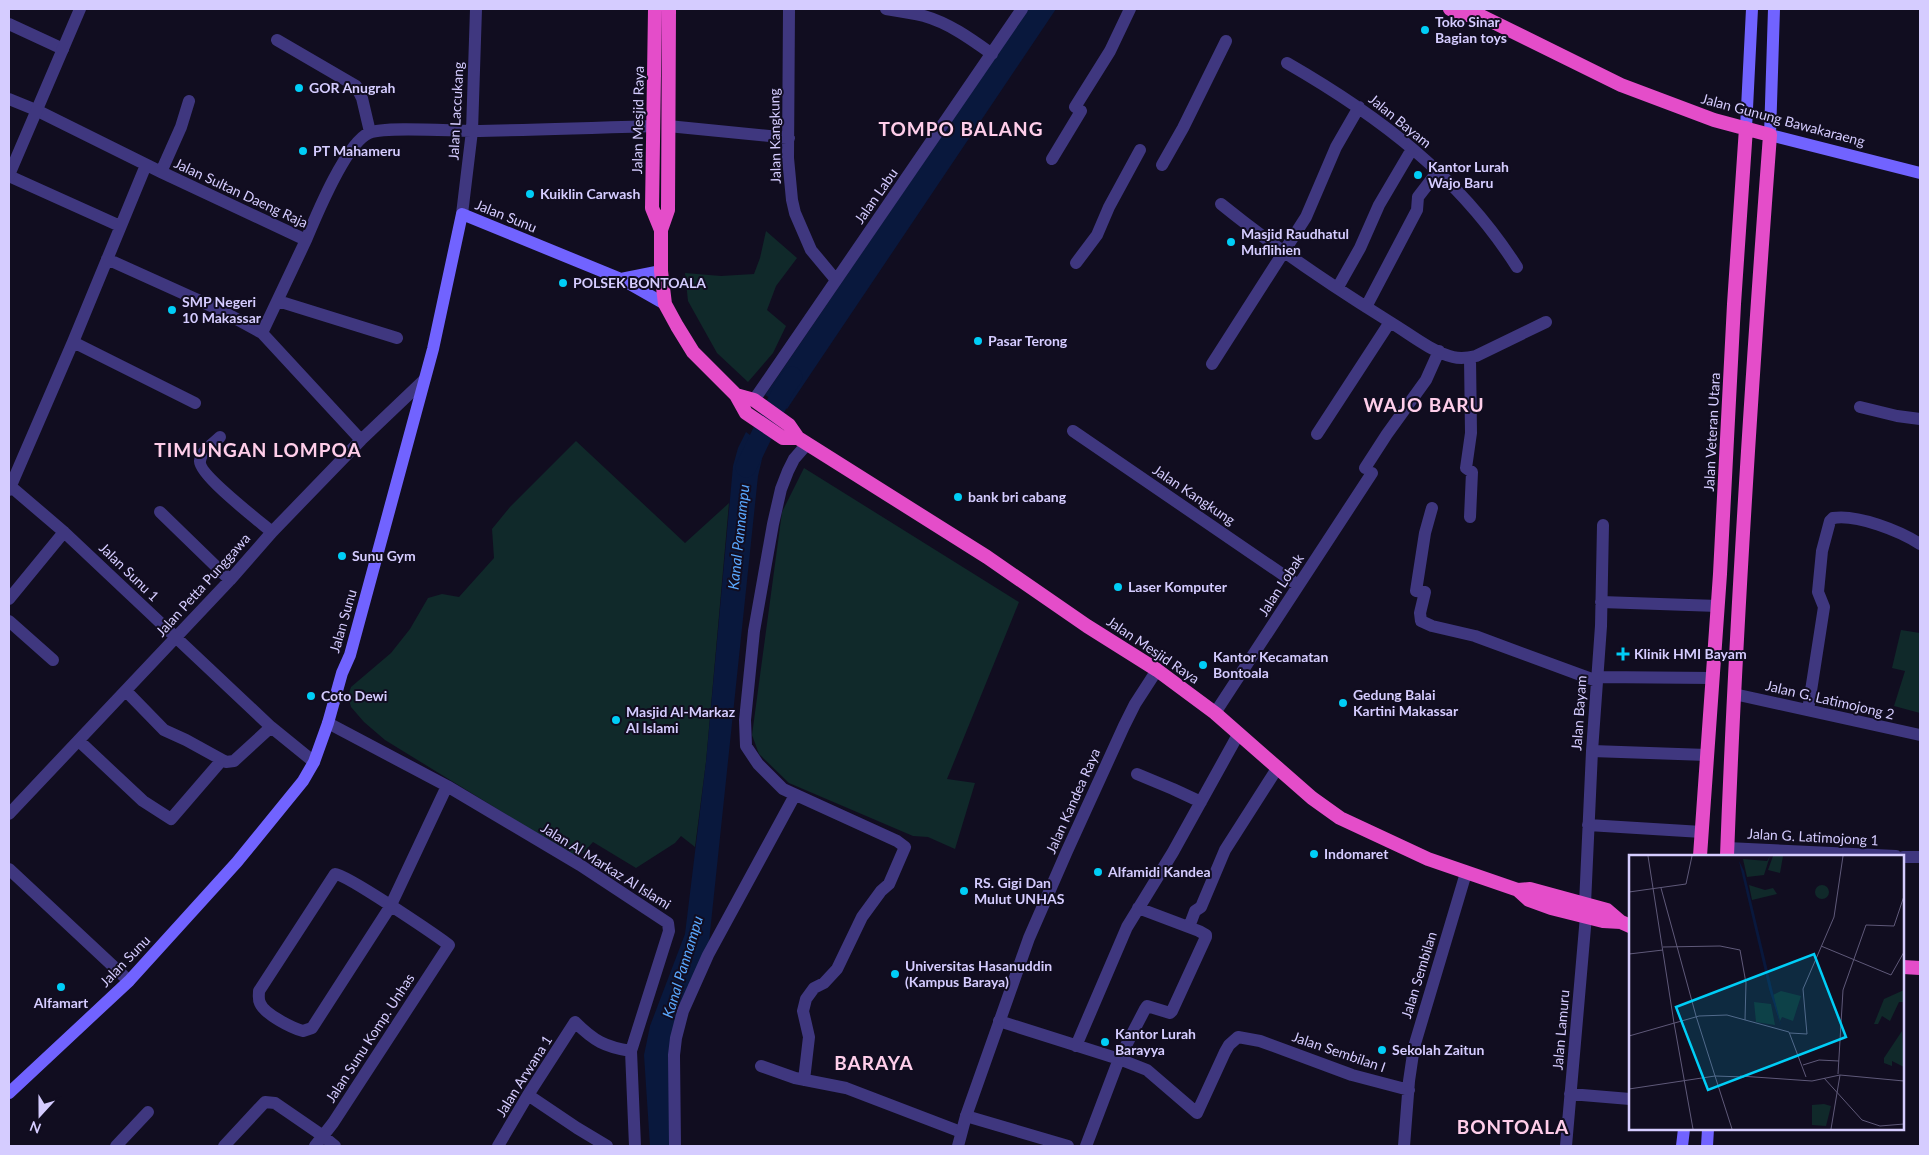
<svg xmlns="http://www.w3.org/2000/svg" width="1929" height="1155" font-family="Lato,sans-serif">
	<style>
		.green { fill: #10292a }
		.water { fill: #09183d }
		.lines { fill: none; stroke-linecap: round; stroke-linejoin: round }
		.river { stroke: #09183d; stroke-width: 21 }
		.minor { stroke: #3f377f; stroke-width: 12 }
		.tertiary { stroke: #3f377f; stroke-width: 12 }
		.secondary { stroke: #7163ff; stroke-width: 12 }
		.trunk { stroke: #e44dc9; stroke-width: 14 }
		.poi-dot { fill: #00cef7; stroke: #110d20; stroke-width: 2 }
		.labels { text-anchor: middle; stroke-width: 4; stroke-linejoin: round; paint-order: stroke }
		.poi-label { font-size: 14px; font-weight: bold; fill: #d5ccff; stroke: #110d20; text-anchor: start }
		.street-label { font-size: 14px; fill: #d5ccff; stroke: #110d20 }
		.water-label { font-size: 15px; font-style: italic; fill: #5aa8ff; stroke: #110d20 }
		.district-label { font-size: 19px; font-weight: bold; letter-spacing: 1px; fill: #ffceea; stroke: #110d20 }
		.inset-road { fill: none; stroke: #5f5979; stroke-width: 1 }
		.view { fill: #00cef7; fill-opacity: 0.15; stroke: #00cef7; stroke-width: 2.5 }
		.inset-edge { fill: none; stroke: #d5ccff; stroke-width: 2.5 }
	</style>
	<rect width="100%" height="100%" fill="#110d20"/>
	<path class="green" d="M 766,231 L 797,258 L 776,286 L 767,310 L 786,326 L 773,353 L 748,382 L 717,353 L 688,301 L 685,273 L 721,276 L 754,274 L 760,258 Z
		M 576,441 L 685,543 L 729,503 L 706,762 L 695,847 L 681,836 L 675,843 L 636,868 L 593,842 L 583,853 L 572,855 L 385,740 L 364,722 L 351,707 L 348,696 L 351,687 L 391,653 L 410,629 L 428,598 L 442,594 L 459,597 L 494,558 L 492,529 L 510,507 Z
		M 804,468 L 1019,602 L 947,779 L 975,783 L 955,849 L 928,837 L 913,836 L 789,783 L 759,754 L 752,735 L 782,512 Z
		M 1901,630 L 1920,633 L 1920,713 L 1894,706 L 1905,671 L 1892,668 Z"/>
	<path class="water" d="M 1028,9 L 1056,9 L 787,409 L 765,395 Z
		M 746,432 L 765,446 L 758,476 L 709,942 L 683,1008 L 674,1146 L 650,1146 L 644,1055 L 650,1026 L 685,934 L 706,762 L 733,466 L 738,448 Z"/>
	<g class="lines">
		<path class="river" d="M 746,467 L 784,389 L 792,377"/>
		<path class="minor" d="M 789,9 L 788,158 L 792,200 L 795,213 L 811,250 L 836,280
			M 886,9 C 899,11 912,13 924,16 C 949,23 971,39 992,54
			M 9,24 L 63,49
			M 277,40 L 356,86 L 362,98 L 370,132
			M 1287,63 C 1379,116 1459,176 1517,267
			M 9,99 L 36,110 L 161,172 L 306,240 C 316,216 346,143 369,133 C 384,126 451,131 471,131 C 532,130 593,128 654,126
			M 1075,107 L 1110,51 L 1130,9
			M 668,126 L 789,138
			M 1052,159 L 1081,111
			M 1162,165 L 1183,128 L 1226,41
			M 161,172 L 181,127 L 189,101
			M 9,176 L 120,226
			M 1221,204 C 1274,247 1332,286 1390,322 C 1410,334 1430,351 1453,357 C 1461,359 1468,358 1476,356 L 1546,322
			M 462,214 L 472,131 L 476,9
			M 306,240 L 262,333 L 361,440
			M 107,259 L 220,310 L 262,333
			M 1076,263 L 1097,235 L 1109,207 L 1140,150
			M 1338,287 L 1360,248 L 1379,205 L 1412,149
			M 278,301 L 397,338
			M 1366,307 L 1417,210 L 1418,197 L 1438,171
			M 73,342 L 195,403
			M 1212,364 L 1306,217 L 1336,147 L 1359,107
			M 754,400 L 1022,9
			M 1860,407 L 1897,416 L 1920,419
			M 1073,431 L 1298,585
			M 1317,434 L 1390,322
			M 220,437 C 214,443 201,451 200,461 C 198,474 259,521 272,532
			M 1365,468 L 1387,434 L 1426,380 L 1439,351
			M 9,485 L 64,532 L 271,727 L 314,762
			M 9,490 L 73,342 L 146,165
			M 1432,508 L 1425,533 L 1416,591 L 1425,592 L 1420,613 L 1421,621 L 1432,626 L 1475,636 L 1597,681
			M 160,512 L 230,580
			M 1470,517 L 1472,472 L 1466,468 L 1471,433 L 1470,358
			M 9,599 L 64,532
			M 1601,602 L 1718,606
			M 9,621 L 53,660
			M 1597,677 L 1713,678
			M 126,691 L 164,730 L 186,740 L 226,762 L 234,761 L 271,727
			M 1734,694 L 1920,735
			M 1808,710 L 1824,607 L 1818,592 L 1822,551 L 1830,521 L 1833,518 C 1857,514 1900,531 1920,544
			M 1215,713 L 1372,473
			M 328,723 L 447,786 L 580,865 L 668,923 L 669,931 L 631,1051 L 635,1146
			M 79,741 L 143,801 L 171,819 L 221,761
			M 1592,751 L 1707,755
			M 1137,774 L 1173,789 L 1201,802
			M 9,814 L 230,580 L 272,532 L 361,440 L 424,380
			M 1588,825 L 1702,832
			M 1727,848 L 1896,856
			M 1903,857 L 1920,857
			M 9,869 L 129,981
			M 1585,904 L 1592,751 L 1601,626 L 1603,525
			M 1189,927 L 1195,911 L 1201,907 L 1225,850 L 1278,767
			M 999,1021 L 1119,1059 L 1147,1070 L 1197,1113 L 1225,1052 L 1229,1045 L 1238,1037 L 1260,1041 L 1352,1075 L 1409,1090
			M 1076,1046 L 1127,927 L 1173,852 L 1239,733
			M 761,1066 L 795,1078 L 846,1088 L 961,1132
			M 804,1080 L 809,1037 L 803,1011 L 806,999 L 814,988 L 824,983 L 837,969 L 862,917 L 881,891 L 889,884 L 905,847 L 897,841 L 783,789 L 758,764 L 746,746 L 745,720 L 754,631 L 773,524 L 781,489 L 788,471 L 794,459 L 807,444
			M 1570,1094 L 1630,1099
			M 528,1095 L 577,1128 L 607,1146
			M 966,1116 L 1068,1146
			M 116,1146 L 148,1112
			M 224,1146 L 265,1102 L 275,1103 L 323,1136 L 335,1146
			M 315,1146 L 333,1123 L 449,945 C 434,934 346,874 335,874 L 259,991 C 259,995 258,999 260,1003 C 264,1014 292,1028 303,1031 L 312,1028 L 390,907 L 447,786
			M 498,1146 L 528,1095 L 575,1022 C 594,1041 605,1047 631,1051
			M 675,1146 L 674,1055 L 676,1038 L 683,1011 L 708,955 L 795,795
			M 1086,1146 L 1119,1059 L 1145,1009 L 1147,1006 L 1170,1013 L 1172,1011 L 1206,937 L 1206,935 L 1199,931 L 1138,908
			M 1404,1146 L 1409,1081 L 1414,1047 L 1466,873
			M 1566,1146 L 1586,916"/>
		<path class="tertiary" d="M 9,175 L 80,9
			M 958,1146 L 966,1116 L 1029,938 L 1067,851 L 1124,726 L 1135,704 L 1157,670"/>
		<path class="secondary" d="M 1774,9 L 1770,135 L 1920,173
			M 1746,128 L 1752,9
			M 621,279 L 661,271
			M 9,1093 L 129,981 L 237,862 L 303,781 L 314,762 L 328,723 L 342,673 L 350,655 L 433,349 L 462,214 L 621,279 L 665,304
			M 1682,1146 L 1684,1129
			M 1707,1146 L 1708,1129"/>
		<path class="trunk" d="M 655,9 L 652,208 L 661,230 L 661,271 L 665,304 L 677,326 L 693,352 L 736,395 L 754,400 L 789,425 L 798,438 L 987,557 L 1087,626 L 1157,670 L 1215,713 L 1312,798 L 1340,818 L 1428,859 L 1518,890 L 1529,900 L 1551,908 L 1603,921 L 1621,922 L 1630,926
			M 1450,9 L 1465,15 L 1477,14 L 1621,85 L 1714,120 L 1770,135 C 1752,375 1736,615 1727,856
			M 661,230 L 668,210 L 669,9
			M 736,395 L 746,413 L 783,438 L 798,438
			M 1700,856 L 1720,574 L 1734,304 L 1746,128
			M 1518,890 L 1530,889 L 1607,910 L 1621,922
			M 1903,967 L 1920,968"/>
	</g>
	<g class="poi-dot">
		<circle cx="1425" cy="30" r="5"/>
		<circle cx="299" cy="88" r="5"/>
		<circle cx="303" cy="151" r="5"/>
		<circle cx="1418" cy="175" r="5"/>
		<circle cx="530" cy="194" r="5"/>
		<circle cx="1231" cy="242" r="5"/>
		<circle cx="563" cy="283" r="5"/>
		<circle cx="172" cy="310" r="5"/>
		<circle cx="978" cy="341" r="5"/>
		<circle cx="958" cy="497" r="5"/>
		<circle cx="342" cy="556" r="5"/>
		<circle cx="1118" cy="587" r="5"/>
		<path d="M1620.5 646.5h5v5h5v5h-5v5h-5v-5h-5v-5h5z"/>
		<circle cx="1203" cy="665" r="5"/>
		<circle cx="311" cy="696" r="5"/>
		<circle cx="1343" cy="703" r="5"/>
		<circle cx="616" cy="720" r="5"/>
		<circle cx="1314" cy="854" r="5"/>
		<circle cx="1098" cy="872" r="5"/>
		<circle cx="964" cy="891" r="5"/>
		<circle cx="895" cy="974" r="5"/>
		<circle cx="61" cy="987" r="5"/>
		<circle cx="1105" cy="1042" r="5"/>
		<circle cx="1382" cy="1050" r="5"/>
	</g>
	<g class="labels">
		<g class="poi-label">
			<text x="1435" y="27">Toko Sinar<tspan x="1435" dy="16">Bagian toys</tspan></text>
			<text x="309" y="93">GOR Anugrah</text>
			<text x="313" y="156">PT Mahameru</text>
			<text x="1428" y="172">Kantor Lurah<tspan x="1428" dy="16">Wajo Baru</tspan></text>
			<text x="540" y="199">Kuiklin Carwash</text>
			<text x="1241" y="239">Masjid Raudhatul<tspan x="1241" dy="16">Muflihien</tspan></text>
			<text x="573" y="288">POLSEK BONTOALA</text>
			<text x="182" y="307">SMP Negeri<tspan x="182" dy="16">10 Makassar</tspan></text>
			<text x="988" y="346">Pasar Terong</text>
			<text x="968" y="502">bank bri cabang</text>
			<text x="352" y="561">Sunu Gym</text>
			<text x="1128" y="592">Laser Komputer</text>
			<text x="1634" y="659">Klinik HMI Bayam</text>
			<text x="1213" y="662">Kantor Kecamatan<tspan x="1213" dy="16">Bontoala</tspan></text>
			<text x="1353" y="700">Gedung Balai<tspan x="1353" dy="16">Kartini Makassar</tspan></text>
			<text x="321" y="701">Coto Dewi</text>
			<text x="626" y="717">Masjid Al-Markaz<tspan x="626" dy="16">Al Islami</tspan></text>
			<text x="1324" y="859">Indomaret</text>
			<text x="1108" y="877">Alfamidi Kandea</text>
			<text x="974" y="888">RS. Gigi Dan<tspan x="974" dy="16">Mulut UNHAS</tspan></text>
			<text x="905" y="971">Universitas Hasanuddin<tspan x="905" dy="16">(Kampus Baraya)</tspan></text>
			<text x="61" y="1008" text-anchor="middle">Alfamart</text>
			<text x="1115" y="1039">Kantor Lurah<tspan x="1115" dy="16">Barayya</tspan></text>
			<text x="1392" y="1055">Sekolah Zaitun</text>
		</g>
		<g class="street-label">
			<text transform="translate(456 111) rotate(-87)" y="5">Jalan Laccukang</text>
			<text transform="translate(638 120) rotate(-89)" y="5">Jalan Mesjid Raya</text>
			<text transform="translate(1783 120) rotate(15)" y="5">Jalan Gunung Bawakaraeng</text>
			<text transform="translate(1400 121) rotate(39)" y="5">Jalan Bayam</text>
			<text transform="translate(775 136) rotate(-91)" y="5">Jalan Kangkung</text>
			<text transform="translate(241 193) rotate(25)" y="5">Jalan Sultan Daeng Raja</text>
			<text transform="translate(876 196) rotate(-55)" y="5">Jalan Labu</text>
			<text transform="translate(506 216) rotate(22)" y="5">Jalan Sunu</text>
			<text transform="translate(1712 432) rotate(-87)" y="5">Jalan Veteran Utara</text>
			<text transform="translate(1194 495) rotate(34)" y="5">Jalan Kangkung</text>
			<text transform="translate(129 572) rotate(44)" y="5">Jalan Sunu 1</text>
			<text transform="translate(203 585) rotate(-48)" y="5">Jalan Petta Punggawa</text>
			<text transform="translate(1281 585) rotate(-57)" y="5">Jalan Lobak</text>
			<text transform="translate(343 621) rotate(-74)" y="5">Jalan Sunu</text>
			<text transform="translate(1153 650) rotate(34)" y="5">Jalan Mesjid Raya</text>
			<text transform="translate(1830 700) rotate(13)" y="5">Jalan G. Latimojong 2</text>
			<text transform="translate(1579 713) rotate(-86)" y="5">Jalan Bayam</text>
			<text transform="translate(1073 801) rotate(-66)" y="5">Jalan Kandea Raya</text>
			<text transform="translate(1813 837) rotate(3)" y="5">Jalan G. Latimojong 1</text>
			<text transform="translate(606 866) rotate(32)" y="5">Jalan Al Markaz Al Islami</text>
			<text transform="translate(125 961) rotate(-46)" y="5">Jalan Sunu</text>
			<text transform="translate(1419 975) rotate(-73)" y="5">Jalan Sembilan</text>
			<text transform="translate(1561 1030) rotate(-85)" y="5">Jalan Lamuru</text>
			<text transform="translate(370 1038) rotate(-57)" y="5">Jalan Sunu Komp. Unhas</text>
			<text transform="translate(1339 1052) rotate(19)" y="5">Jalan Sembilan I</text>
			<text transform="translate(524 1076) rotate(-58)" y="5">Jalan Arwana 1</text>
		</g>
		<g class="water-label">
			<text transform="translate(739 537) rotate(-84)" y="5">Kanal Pannampu</text>
			<text transform="translate(683 967) rotate(-73)" y="5">Kanal Pannampu</text>
		</g>
		<g class="district-label">
			<text x="961" y="136">TOMPO BALANG</text>
			<text x="1424" y="412">WAJO BARU</text>
			<text x="258" y="457">TIMUNGAN LOMPOA</text>
			<text x="874" y="1070">BARAYA</text>
			<text x="1513" y="1134">BONTOALA</text>
		</g>
	</g>
	<g transform="translate(1629 855)">
		<rect width="275" height="275" fill="#110d20"/>
		<path d="M 141,1 L 135,20 L 118,22 L 114,4 L 138,6 ZM 144,1 L 154,1 L 151,18 L 139,15 ZM 120,30 L 136,35 L 144,33 L 148,39 L 123,45 ZM186 37a7 7 0 1 1 14 0a7 7 0 1 1-14 0ZM 275,135 L 275,147 L 270,147 L 261,166 L 253,161 L 249,169 L 245,169 L 255,144 ZM 152,136 L 172,141 L 164,166 L 153,162 L 151,166 L 144,140 ZM 125,147 L 142,149 L 146,170 L 127,167 ZM 273,176 L 275,212 L 263,206 L 263,211 L 255,208 L 255,203 ZM 195,249 L 202,251 L 197,271 L 183,270 L 183,250 Z" fill="#10292a"/>
		<path d="M 110,6 L 115,16 L 152,171 L 140,134 Z" fill="#09183d"/>
		<path class="inset-road" d="M 19,1 L 45,168M 32,33 L 67,161M 0,37 L 57,29 L 63,1M 192,91 L 262,120 L 275,97M 34,92 L 91,91 L 111,95 L 117,128 L 116,165M 0,99 L 34,95M 67,161 L 86,221 L 115,222M 45,168 L 64,274M 161,178 L 178,179 L 174,134 L 205,62 L 214,1M 0,181 L 70,161 L 98,160 L 160,177 L 177,222M 174,210 L 190,205 L 210,206M 209,219 L 214,135 L 237,70 L 265,71 L 275,41M 111,221 L 183,226 L 211,220 L 275,226M 195,223 L 233,265 L 251,271 L 275,269M 0,234 L 86,221 L 103,274M 202,274 L 211,220"/>
		<path class="view" d="M 185,99 L 217,182 L 79,235 L 47,152 Z"/>
		<rect width="275" height="275" class="inset-edge"/>
	</g>
	<rect width="1929" height="1155" fill="none" stroke="#d5ccff" stroke-width="20"/>
	<g transform="translate(40 1115) rotate(201)" stroke="#110d20" stroke-width="4" paint-order="stroke">
	<path d="M0-4L9 19L0 12L-9 19Z" fill="#d5ccff"/>
	<text y="-8" font-size="14" font-weight="bold" text-anchor="middle" fill="#d5ccff">N</text>
	</g>
</svg>
